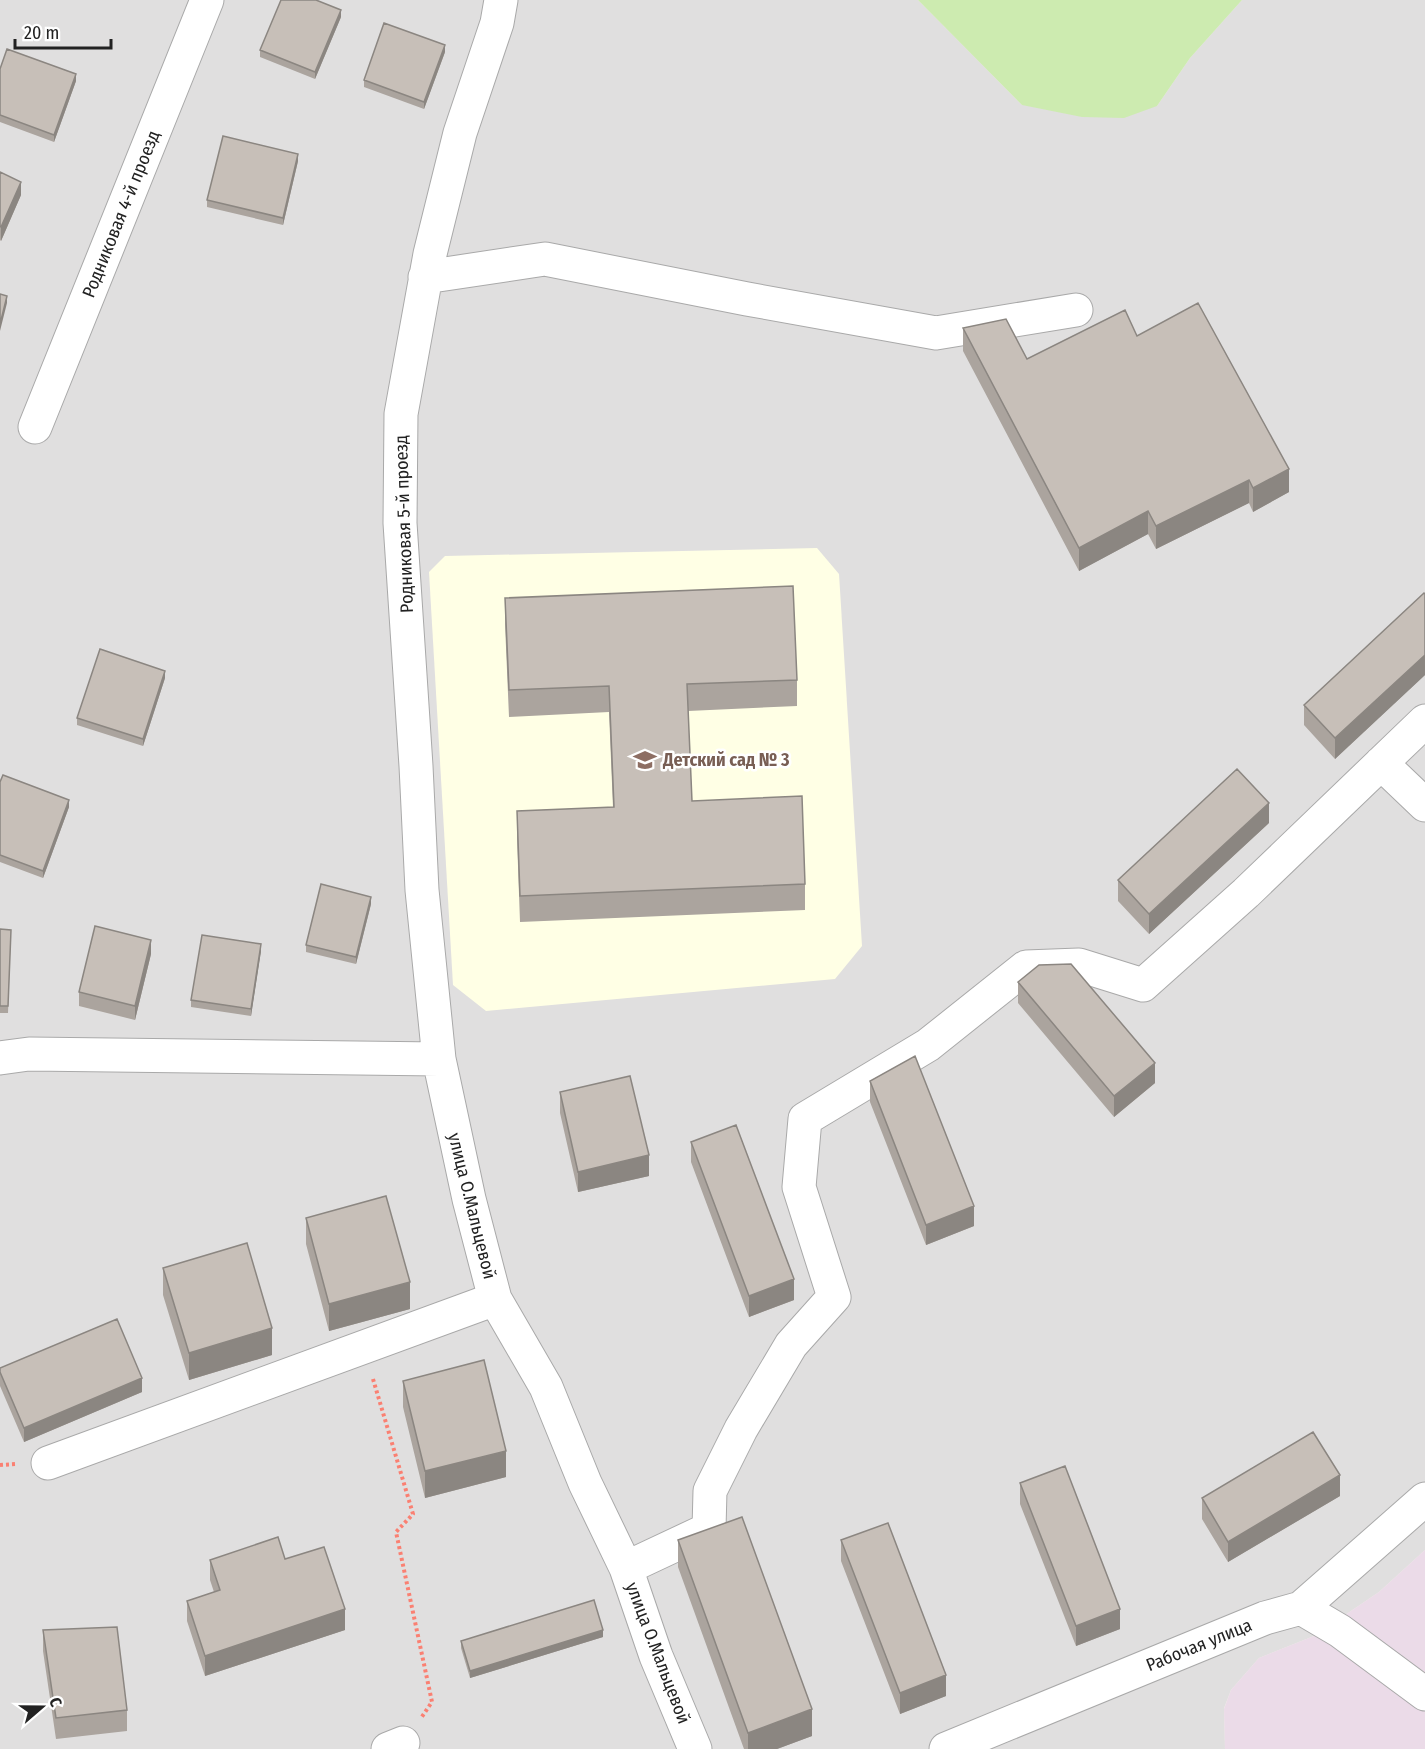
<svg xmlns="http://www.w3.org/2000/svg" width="1425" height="1749" font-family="'Fira Sans Condensed',sans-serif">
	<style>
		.residential { fill: #e0dfdf }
		.industrial { fill: #ebdbe8 }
		.education { fill: #ffffe5 }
		.grass { fill: #cdebb0 }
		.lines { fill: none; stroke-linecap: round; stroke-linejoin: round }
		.minor-casing { stroke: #a9a9a9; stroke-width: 35 }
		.path { stroke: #fa8072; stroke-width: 4; stroke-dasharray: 3 3; stroke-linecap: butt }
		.minor { stroke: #fff; stroke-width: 33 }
		.wall { fill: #aba49e }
		.shaded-wall { fill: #8b8681 }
		.building { fill: #c7bfb8; stroke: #8b8681; stroke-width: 1.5 }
		.labels { text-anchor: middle; stroke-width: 5; stroke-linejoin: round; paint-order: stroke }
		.street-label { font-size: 18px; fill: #222; stroke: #fff }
		.education-label { font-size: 18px; font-weight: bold; fill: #785e54; stroke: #fff; text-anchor: start }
	</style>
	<rect width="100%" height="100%" fill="#f2efe9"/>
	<path class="residential" d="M 0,0 L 918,0 L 1022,105 L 1157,106 L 1190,58 L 1242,0 L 1425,0 L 1425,1550 L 1379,1592 L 1314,1636 L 1259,1658 L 1231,1690 L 1224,1708 L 1225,1749 L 0,1749 Z"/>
	<path class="industrial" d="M 1425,1550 L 1425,1749 L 1225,1749 L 1224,1709 L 1231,1690 L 1259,1658 L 1314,1636 L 1379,1592 Z"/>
	<path class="education" d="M 817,548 L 839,574 L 862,946 L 835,979 L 486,1011 L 453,985 L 429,572 L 445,556 Z"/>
	<path class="grass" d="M 918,0 L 1242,0 L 1190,58 L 1157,106 L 1124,118 L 1082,117 L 1022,105 Z"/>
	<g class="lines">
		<g class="minor-casing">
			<path id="minor" d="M 501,0 L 497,23 L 460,133 L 430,254 L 401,414 L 400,523 L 416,766 L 422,890 L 439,1059 L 469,1199 L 495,1299 L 546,1387 L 585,1483 L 626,1568 L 656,1656 L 695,1749
				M 425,277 L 545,259 L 747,299 L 936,333 L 1076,310
				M 35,427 L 207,0
				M 1381,763 L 1425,805
				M 0,1058 L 29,1054 L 439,1059
				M 48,1463 L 495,1299
				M 626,1568 L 709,1529 L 710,1491 L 741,1429 L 791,1345 L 834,1297 L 799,1187 L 805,1119 L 928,1045 L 1026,967 L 1079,965 L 1143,985 L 1246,893 L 1425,721
				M 1301,1608 L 1340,1631 L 1425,1694
				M 388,1749 L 403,1743
				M 946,1749 L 1265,1618 L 1301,1608 L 1425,1499"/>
		</g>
		<path class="path" d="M 373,1379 L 413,1514 L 396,1532 L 432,1702 L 421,1718
			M 0,1465 L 17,1464"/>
		<use href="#minor" class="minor"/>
	</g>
	<path class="wall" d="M 341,17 L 315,79 L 260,57 L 260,50 Z
		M 445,52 L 424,109 L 364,87 L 364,80 Z
		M 0,69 L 76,81 L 54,142 L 0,122 Z
		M 298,161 L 283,225 L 207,207 L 207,200 Z
		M 0,172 L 21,195 L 1,241 L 0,240 Z
		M 963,328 L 1027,359 L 1137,336 L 1289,492 L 1253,512 L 1249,503 L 1156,549 L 1148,534 L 1079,571 L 963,351 Z
		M 1425,594 L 1425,675 L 1335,759 L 1304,725 L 1304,705 Z
		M 505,598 L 797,680 L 797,706 L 688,711 L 692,801 L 805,884 L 805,910 L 520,922 L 517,838 L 517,811 L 613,807 L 609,712 L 509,717 L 505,624 Z
		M 165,678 L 143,746 L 77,725 L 77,718 Z
		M 0,782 L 69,807 L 43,878 L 0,862 Z
		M 1269,823 L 1149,934 L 1118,901 L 1118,880 Z
		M 371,904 L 356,964 L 306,952 L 306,945 Z
		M 0,929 L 11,930 L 8,1013 L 0,1013 Z
		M 261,951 L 251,1016 L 191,1007 L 191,1000 Z
		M 151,954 L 135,1020 L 79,1006 L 79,992 Z
		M 1018,982 L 1155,1083 L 1114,1117 L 1018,1003 Z
		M 870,1081 L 974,1226 L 926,1245 L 870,1102 Z
		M 560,1092 L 649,1176 L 578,1192 L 560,1113 Z
		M 691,1142 L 794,1300 L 749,1317 L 691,1162 Z
		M 306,1218 L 410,1309 L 329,1331 L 306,1244 Z
		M 163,1268 L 272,1355 L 189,1380 L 163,1295 Z
		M 0,1368 L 142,1392 L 24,1442 L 0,1386 Z
		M 403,1381 L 506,1477 L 425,1498 L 403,1407 Z
		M 1020,1483 L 1120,1629 L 1076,1646 L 1020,1504 Z
		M 1340,1496 L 1228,1562 L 1202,1519 L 1202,1498 Z
		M 678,1540 L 812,1736 L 777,1749 L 744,1749 L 678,1567 Z
		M 841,1540 L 946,1696 L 900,1714 L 841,1561 Z
		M 285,1559 L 345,1630 L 205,1676 L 187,1621 L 187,1601 L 214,1592 L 210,1580 L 210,1560 Z
		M 43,1630 L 127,1710 L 127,1731 L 56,1739 L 43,1651 Z
		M 603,1637 L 470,1678 L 461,1648 L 461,1641 Z"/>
	<path class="shaded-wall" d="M 341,10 L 341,17 L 315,79 L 315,72 Z
		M 445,45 L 445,52 L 424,109 L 424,102 Z
		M 76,74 L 76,81 L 54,142 L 54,135 Z
		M 298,154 L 298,161 L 283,225 L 283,218 Z
		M 21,182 L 21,195 L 1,241 L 1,227 Z
		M 7,296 L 7,303 L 0,331 L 0,324 Z
		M 1289,469 L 1289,492 L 1253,512 L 1253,488 Z
		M 1249,480 L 1249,503 L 1156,549 L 1156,526 Z
		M 1148,511 L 1148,534 L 1079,571 L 1079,548 Z
		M 1425,655 L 1425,675 L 1335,759 L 1335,738 Z
		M 165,671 L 165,678 L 143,746 L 143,739 Z
		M 69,800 L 69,807 L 43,878 L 43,871 Z
		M 1269,803 L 1269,823 L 1149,934 L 1149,914 Z
		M 371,897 L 371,904 L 356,964 L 356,957 Z
		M 151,940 L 151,954 L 135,1020 L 135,1006 Z
		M 261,944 L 261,951 L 251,1016 L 251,1009 Z
		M 1155,1063 L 1155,1083 L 1114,1117 L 1114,1096 Z
		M 649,1155 L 649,1176 L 578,1192 L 578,1172 Z
		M 974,1206 L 974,1226 L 926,1245 L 926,1225 Z
		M 794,1279 L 794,1300 L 749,1317 L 749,1296 Z
		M 410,1282 L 410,1309 L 329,1331 L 329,1304 Z
		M 272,1328 L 272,1355 L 189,1380 L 189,1353 Z
		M 142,1378 L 142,1392 L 24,1442 L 24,1428 Z
		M 506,1451 L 506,1477 L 425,1498 L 425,1471 Z
		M 1340,1475 L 1340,1496 L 1228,1562 L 1228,1542 Z
		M 345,1609 L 345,1630 L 205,1676 L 205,1656 Z
		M 1120,1609 L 1120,1629 L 1076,1646 L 1076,1626 Z
		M 603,1630 L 603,1637 L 470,1678 L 470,1671 Z
		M 946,1675 L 946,1696 L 900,1714 L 900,1693 Z
		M 812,1709 L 812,1736 L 777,1749 L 748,1749 L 748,1733 Z"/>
	<path class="building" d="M 281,0 L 316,0 L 341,10 L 315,72 L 260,50 Z
		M 384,23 L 445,45 L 424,102 L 364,80 Z
		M 7,49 L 76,74 L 54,135 L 0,115 L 0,69 Z
		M 223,136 L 298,154 L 283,218 L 207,200 Z
		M 0,172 L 21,182 L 1,227 L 0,226 Z
		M 0,294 L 7,296 L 0,324 Z
		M 1198,303 L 1289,469 L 1253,488 L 1249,480 L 1156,526 L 1148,511 L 1079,548 L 963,328 L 1006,319 L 1027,359 L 1125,310 L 1137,336 Z
		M 793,586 L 797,680 L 687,684 L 692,801 L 802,796 L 805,884 L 520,896 L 517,811 L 614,807 L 609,686 L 509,690 L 505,598 Z
		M 1424,593 L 1425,594 L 1425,655 L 1335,738 L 1304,705 Z
		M 100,649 L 165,671 L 143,739 L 77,718 Z
		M 1237,769 L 1269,803 L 1149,914 L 1118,880 Z
		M 3,775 L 69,800 L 43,871 L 0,855 L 0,782 Z
		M 321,884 L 371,897 L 356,957 L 306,945 Z
		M 95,926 L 151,940 L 135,1006 L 79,992 Z
		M 0,929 L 11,930 L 8,1006 L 0,1006 Z
		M 202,935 L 261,944 L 251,1009 L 191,1000 Z
		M 1071,964 L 1155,1063 L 1114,1096 L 1018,982 L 1039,965 Z
		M 915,1056 L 974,1206 L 926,1225 L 870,1081 Z
		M 630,1076 L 649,1155 L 578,1172 L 560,1092 Z
		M 736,1125 L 794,1279 L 749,1296 L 691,1142 Z
		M 386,1196 L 410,1282 L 329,1304 L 306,1218 Z
		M 247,1243 L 272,1328 L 189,1353 L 163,1268 Z
		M 117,1319 L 142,1378 L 24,1428 L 0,1372 L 0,1368 Z
		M 484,1360 L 506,1451 L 425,1471 L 403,1381 Z
		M 1313,1432 L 1340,1475 L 1228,1542 L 1202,1498 Z
		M 1065,1466 L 1120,1609 L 1076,1626 L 1020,1483 Z
		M 742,1517 L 812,1709 L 748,1733 L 678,1540 Z
		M 888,1523 L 946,1675 L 900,1693 L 841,1540 Z
		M 278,1537 L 285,1559 L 324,1547 L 345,1609 L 205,1656 L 187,1601 L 220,1590 L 210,1560 Z
		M 594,1600 L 603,1630 L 470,1671 L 461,1641 Z
		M 117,1627 L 127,1710 L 56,1718 L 43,1630 Z"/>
	<defs>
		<g id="school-bare" transform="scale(1.8)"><path d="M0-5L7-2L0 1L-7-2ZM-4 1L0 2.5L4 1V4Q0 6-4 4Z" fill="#8d6e63" stroke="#fff" stroke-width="2.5" paint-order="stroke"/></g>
	</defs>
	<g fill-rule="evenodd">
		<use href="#school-bare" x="645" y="760"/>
	</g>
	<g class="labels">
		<g class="street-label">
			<text transform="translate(121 214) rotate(-68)" y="6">Родниковая 4-й проезд</text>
			<text transform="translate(404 524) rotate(-92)" y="6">Родниковая 5-й проезд</text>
			<text transform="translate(472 1206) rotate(76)" y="6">улица О.Мальцевой</text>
			<text transform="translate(1199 1645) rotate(-22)" y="6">Рабочая улица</text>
			<text transform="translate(658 1653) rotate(69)" y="6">улица О.Мальцевой</text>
		</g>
		<g class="education-label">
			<text x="663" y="766">Детский сад № 3</text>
		</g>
	</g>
	<g transform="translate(42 1707) rotate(70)" stroke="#ffffff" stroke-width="4.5" paint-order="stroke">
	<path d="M0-4.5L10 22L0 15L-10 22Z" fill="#222222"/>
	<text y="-9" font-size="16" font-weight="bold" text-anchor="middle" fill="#222222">С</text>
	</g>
	<path d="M15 39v9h96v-9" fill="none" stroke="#222222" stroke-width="3"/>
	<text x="24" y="39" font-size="18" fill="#222222" stroke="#ffffff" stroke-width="4.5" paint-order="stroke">20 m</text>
</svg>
